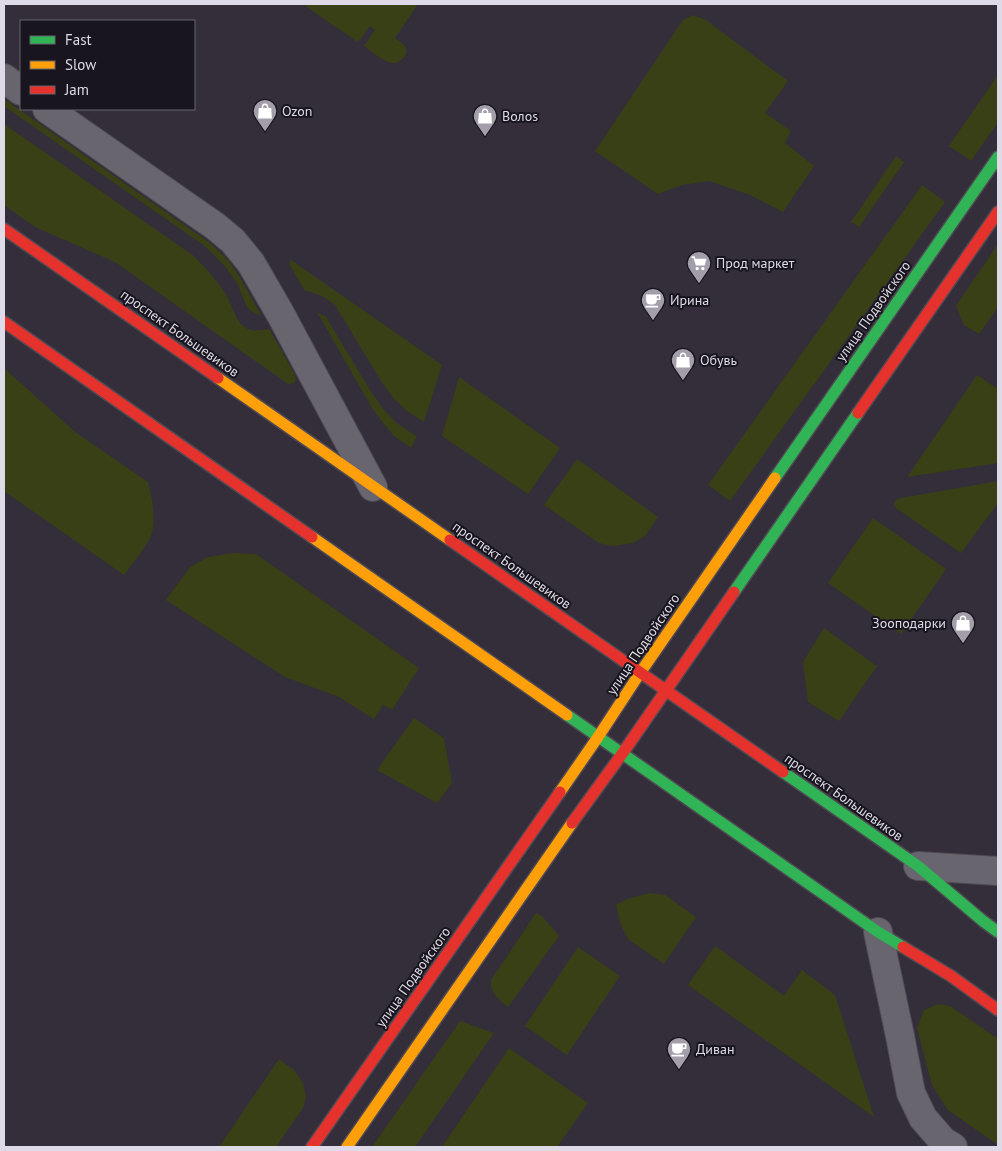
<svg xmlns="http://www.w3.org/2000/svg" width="1002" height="1151" font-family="'PT Sans',sans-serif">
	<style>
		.green { fill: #3a4015 }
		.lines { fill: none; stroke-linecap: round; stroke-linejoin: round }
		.street-casing { stroke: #4f4a54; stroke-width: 30 }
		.fast-casing { stroke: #4f4a54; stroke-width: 14 }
		.slow-casing { stroke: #4f4a54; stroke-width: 14 }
		.jam-casing { stroke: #4f4a54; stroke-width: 14 }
		.street { stroke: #69656f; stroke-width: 28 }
		.fast { stroke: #30b455; stroke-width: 11 }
		.slow { stroke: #ff9f0a; stroke-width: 11 }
		.jam { stroke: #e5322d; stroke-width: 11 }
		.labels { text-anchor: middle; stroke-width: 4; stroke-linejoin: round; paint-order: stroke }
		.poi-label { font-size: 14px; fill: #dfdae7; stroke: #18151e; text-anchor: start }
		.street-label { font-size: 14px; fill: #dfdae7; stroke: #18151e }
	</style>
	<rect width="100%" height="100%" fill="#332e3a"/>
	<path class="green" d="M 307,4 L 418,4 L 395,38 C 398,41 405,44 406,49 C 408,55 401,62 395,63 C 386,64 371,51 364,46 L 375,30 L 370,26 L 358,42 L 305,6 Z
		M 693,15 L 706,20 L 788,81 L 765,113 L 791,131 L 785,143 L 814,166 L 783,212 L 750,195 L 709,181 L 682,185 L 658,194 L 595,151 L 683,20 Z
		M 998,75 L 998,122 L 971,161 L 949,146 Z
		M 4,99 L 210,243 L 228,260 L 242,281 L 261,315 L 254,313 L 247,307 L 237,283 L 224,265 L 206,247 L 4,106 Z
		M 4,124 L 194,256 C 206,269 219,282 228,298 C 233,308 236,322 246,328 C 252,332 262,330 269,329 L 294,373 L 296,379 L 294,383 L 288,384 L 115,262 L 35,227 L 4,205 Z
		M 896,156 L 904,162 L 859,227 L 851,222 Z
		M 922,185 L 945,202 L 730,501 L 708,485 Z
		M 998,244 L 998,307 L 979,334 L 964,325 L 956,306 Z
		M 291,260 L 442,365 L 424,422 L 407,411 L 395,400 L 383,384 L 335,305 C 325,297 318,293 305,291 L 289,264 Z
		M 317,312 L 326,317 L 370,390 L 384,410 L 397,423 L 417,437 L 411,448 L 394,436 L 383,423 L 372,408 Z
		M 4,368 L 75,432 L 148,482 C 152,499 158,523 149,540 C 142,552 132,564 124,575 L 4,491 Z
		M 977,375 L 998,389 L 998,463 L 907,477 Z
		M 459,377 L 560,448 L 528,494 L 442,436 Z
		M 577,459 L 658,517 L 645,536 L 633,543 L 612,546 L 599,543 L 544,505 Z
		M 998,481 L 998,503 L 961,553 L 896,508 L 894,503 L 896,500 L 901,498 Z
		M 873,518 L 946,569 L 901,634 L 828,583 Z
		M 233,553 L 256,554 L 419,668 L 392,710 L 383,705 L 374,719 L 339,697 L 285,677 L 166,600 L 190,567 L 208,557 Z
		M 824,628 L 877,666 L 839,721 L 808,702 L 803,662 Z
		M 414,718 L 444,738 L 452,783 L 437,803 L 377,770 Z
		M 650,893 L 665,895 L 696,917 L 664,964 L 628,939 L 620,923 L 616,905 L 627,899 Z
		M 536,913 L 542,916 L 559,936 L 508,1007 C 499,999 489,993 491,980 Z
		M 715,946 L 784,996 L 802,970 L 835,995 L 874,1117 L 688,985 Z
		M 578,947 L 620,976 L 567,1055 L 525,1026 Z
		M 938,1004 L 950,1006 L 998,1039 L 998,1145 L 948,1110 L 932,1085 L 917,1028 L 924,1010 Z
		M 460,1021 L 494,1033 L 415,1147 L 372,1147 Z
		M 509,1048 L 588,1103 L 557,1147 L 442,1147 Z
		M 279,1059 L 294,1070 L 303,1083 L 306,1097 L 303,1108 L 276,1147 L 219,1147 Z"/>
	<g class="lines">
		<g class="street-casing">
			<path id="street" d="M 4,78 L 21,91
				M 47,109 L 215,226 L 233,241 L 251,263 L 281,315 L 373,487
				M 918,866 L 998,871
				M 878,932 L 900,1036 L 911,1093 L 923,1118 L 943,1141 L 953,1147"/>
		</g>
		<g class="fast-casing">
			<path id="fast" d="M 775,478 L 998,157
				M 734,592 L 858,413
				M 567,715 L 878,932 L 903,947
				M 783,772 L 918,866 L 983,921 L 998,932"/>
		</g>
		<g class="slow-casing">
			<path id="slow" d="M 218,378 L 450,540
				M 312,537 L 567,715
				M 560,792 L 598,737 L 640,673 L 775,478
				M 347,1147 L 572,823"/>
		</g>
		<g class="jam-casing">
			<path id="jam" d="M 4,229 L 218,378
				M 4,322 L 312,537
				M 858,413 L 998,212
				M 450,540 L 783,772
				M 572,823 L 622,754 L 734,592
				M 903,947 L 951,976 L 998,1010
				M 312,1147 L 560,792"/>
		</g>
		<use href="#street" class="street"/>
		<use href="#fast" class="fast"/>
		<use href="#slow" class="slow"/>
		<use href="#jam" class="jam"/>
	</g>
	<defs>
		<g id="shop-pin" transform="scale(1.25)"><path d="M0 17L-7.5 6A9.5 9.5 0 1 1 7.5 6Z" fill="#a39eaa" stroke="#18151e"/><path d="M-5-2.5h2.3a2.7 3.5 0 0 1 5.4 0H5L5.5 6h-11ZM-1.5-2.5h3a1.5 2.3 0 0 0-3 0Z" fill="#fff"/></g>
		<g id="supermarket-pin" transform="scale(1.25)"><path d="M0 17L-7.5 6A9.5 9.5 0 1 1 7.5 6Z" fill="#a39eaa" stroke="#18151e"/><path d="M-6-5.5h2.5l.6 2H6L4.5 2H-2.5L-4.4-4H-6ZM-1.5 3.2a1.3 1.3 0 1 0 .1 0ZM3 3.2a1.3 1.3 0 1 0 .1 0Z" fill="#fff"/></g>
		<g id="cafe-pin" transform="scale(1.25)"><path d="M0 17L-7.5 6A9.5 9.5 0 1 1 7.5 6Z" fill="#a39eaa" stroke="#18151e"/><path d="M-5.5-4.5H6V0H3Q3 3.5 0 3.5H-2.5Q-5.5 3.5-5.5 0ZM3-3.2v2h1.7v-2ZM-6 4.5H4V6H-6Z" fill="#fff"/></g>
	</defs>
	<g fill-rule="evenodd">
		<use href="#shop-pin" x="265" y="111"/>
		<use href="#shop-pin" x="485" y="116"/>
		<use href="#supermarket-pin" x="699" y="263"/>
		<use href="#cafe-pin" x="653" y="300"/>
		<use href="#shop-pin" x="683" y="360"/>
		<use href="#shop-pin" x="963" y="623"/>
		<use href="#cafe-pin" x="679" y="1049"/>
	</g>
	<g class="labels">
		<g class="poi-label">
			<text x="282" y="116">Ozon</text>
			<text x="502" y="121">Волоs</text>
			<text x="716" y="268">Прод маркет</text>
			<text x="670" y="305">Ирина</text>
			<text x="700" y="365">Обувь</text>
			<text x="946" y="628" text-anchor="end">Зооподарки</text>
			<text x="696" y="1054">Диван</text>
		</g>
		<g class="street-label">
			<text transform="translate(873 311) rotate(-55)" y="5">улица Подвойского</text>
			<text transform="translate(180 333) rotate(35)" y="5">проспект Большевиков</text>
			<text transform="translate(512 565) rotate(35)" y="5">проспект Большевиков</text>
			<text transform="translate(643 644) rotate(-56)" y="5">улица Подвойского</text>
			<text transform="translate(844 797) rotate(35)" y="5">проспект Большевиков</text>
			<text transform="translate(413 977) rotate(-55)" y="5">улица Подвойского</text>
		</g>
	</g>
	<rect width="1002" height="1151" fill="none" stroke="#dfdae7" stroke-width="10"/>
	<rect x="20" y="20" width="175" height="90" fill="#18151e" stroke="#68646e"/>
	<rect x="30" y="36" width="25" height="8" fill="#30b455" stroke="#68646e"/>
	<text x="65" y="45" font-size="15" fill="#dfdae7">Fast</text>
	<rect x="30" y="61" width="25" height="8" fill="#ff9f0a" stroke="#68646e"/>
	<text x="65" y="70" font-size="15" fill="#dfdae7">Slow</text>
	<rect x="30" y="86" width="25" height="8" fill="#e5322d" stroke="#68646e"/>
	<text x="65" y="95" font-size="15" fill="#dfdae7">Jam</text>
</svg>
